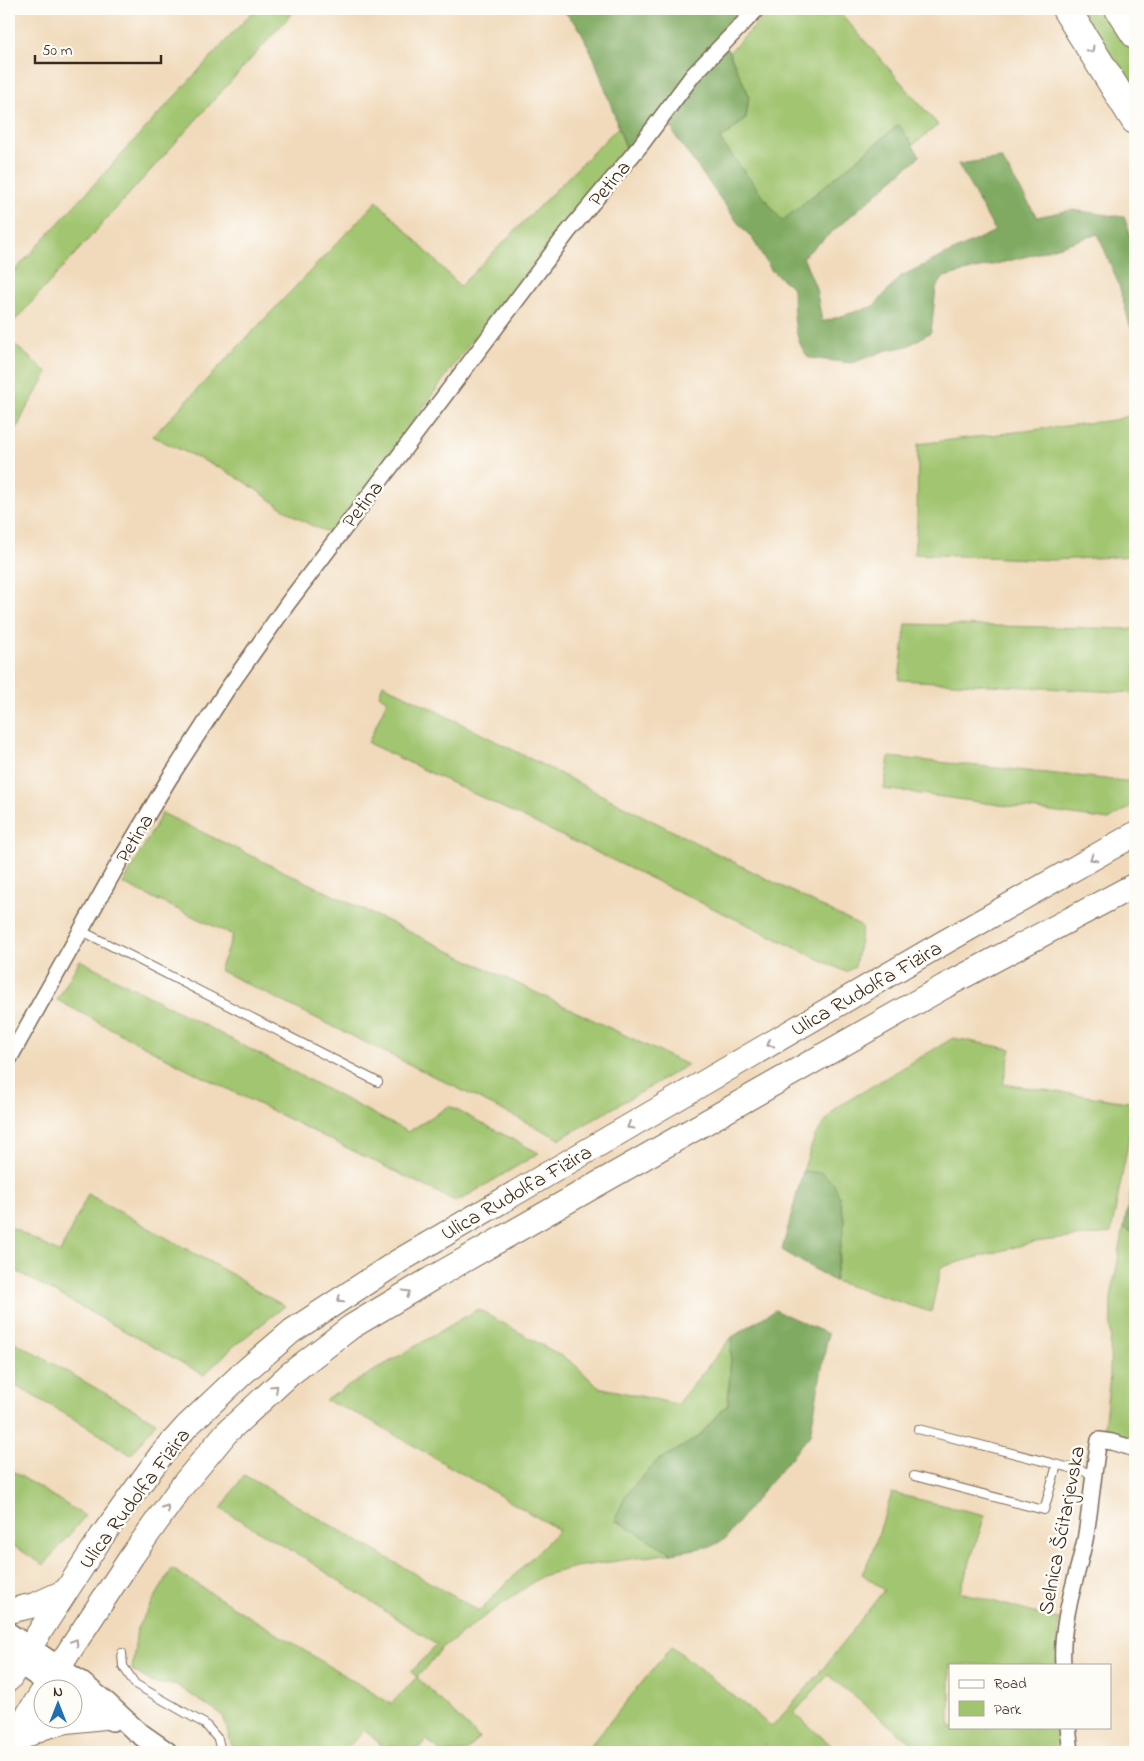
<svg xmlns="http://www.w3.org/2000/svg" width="1144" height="1761" font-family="'Indie Flower',sans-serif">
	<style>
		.green { fill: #a1c56f; stroke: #6e7846 }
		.forest { fill: #80aa62; stroke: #5e6a40 }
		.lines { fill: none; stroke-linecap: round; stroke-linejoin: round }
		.lane-casing { stroke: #7b6855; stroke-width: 10 }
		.street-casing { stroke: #7b6855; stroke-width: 18 }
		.secondary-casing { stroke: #7b6855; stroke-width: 24 }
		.primary-casing { stroke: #7b6855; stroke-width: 26 }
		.highway-casing { stroke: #7b6855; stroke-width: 30 }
		.lane { stroke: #fff; stroke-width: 8 }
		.street { stroke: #fff; stroke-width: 15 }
		.secondary { stroke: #fff; stroke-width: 21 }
		.primary { stroke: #fff; stroke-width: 24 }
		.highway { stroke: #fff; stroke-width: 28 }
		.oneway { stroke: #a79f9a }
		.labels { text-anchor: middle; stroke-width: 5; stroke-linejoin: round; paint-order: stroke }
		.street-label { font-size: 21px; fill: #3b2a1e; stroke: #fdfcf7 }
	</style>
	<rect width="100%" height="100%" fill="#fdfcf7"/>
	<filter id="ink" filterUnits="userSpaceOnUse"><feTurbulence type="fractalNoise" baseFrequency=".02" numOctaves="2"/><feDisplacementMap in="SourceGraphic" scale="10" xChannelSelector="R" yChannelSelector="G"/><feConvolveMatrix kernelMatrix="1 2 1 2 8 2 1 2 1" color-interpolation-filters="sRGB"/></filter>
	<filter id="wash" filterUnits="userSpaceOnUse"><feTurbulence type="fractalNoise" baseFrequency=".0096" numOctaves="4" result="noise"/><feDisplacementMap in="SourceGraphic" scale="20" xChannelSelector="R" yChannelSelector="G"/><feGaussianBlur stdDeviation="1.12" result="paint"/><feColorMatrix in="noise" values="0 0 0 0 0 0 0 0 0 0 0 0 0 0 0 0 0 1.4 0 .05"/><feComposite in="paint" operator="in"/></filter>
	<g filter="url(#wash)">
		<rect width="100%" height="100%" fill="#f1dabb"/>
		<path class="green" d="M 255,9 L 296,9 L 11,325 L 9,323 L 9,277 Z
			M 772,9 L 837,9 L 938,125 L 913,145 L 898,125 L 782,222 L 720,140 L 746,119 L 749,95 L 729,52 Z
			M 1081,9 L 1104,9 L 1135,58 L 1135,99 Z
			M 618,127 L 626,148 L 469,344 L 333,533 C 304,527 271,499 246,483 C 217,464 183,453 153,436 L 377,201 L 460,286 Z
			M 9,340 L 48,373 L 25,411 L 9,446 Z
			M 1135,414 L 1135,556 L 1052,560 L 914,554 L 917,523 L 918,444 L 1114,420 Z
			M 906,624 L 1135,629 L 1135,693 L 899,680 Z
			M 383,684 L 862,927 L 855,967 L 846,972 L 368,743 L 387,701 L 379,695 Z
			M 889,757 L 1135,782 L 1135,804 L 1109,820 L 884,789 Z
			M 162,813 L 687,1065 L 560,1139 L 219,970 L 233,935 L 123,884 Z
			M 80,960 L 408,1132 L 449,1106 L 539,1153 L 457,1202 L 195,1073 L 57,1000 Z
			M 953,1038 L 1011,1049 L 1003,1084 L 1135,1103 L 1135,1107 L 1111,1233 L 1034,1242 L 941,1267 L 931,1312 L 834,1281 L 840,1254 L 822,1173 L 803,1171 L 815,1136 L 837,1107 Z
			M 88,1194 L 233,1275 L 255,1290 L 285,1306 L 234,1346 L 204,1375 L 9,1267 L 9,1226 L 60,1253 Z
			M 1124,1227 L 1135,1234 L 1135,1439 L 1104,1428 L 1110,1376 L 1111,1298 Z
			M 478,1309 L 572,1362 L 598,1387 L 677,1404 L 732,1337 L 728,1404 L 697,1438 L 656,1462 L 626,1495 L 615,1520 L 672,1553 L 575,1567 L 542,1576 L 485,1616 L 442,1649 L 417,1677 L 479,1738 L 466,1752 L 441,1752 L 427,1740 L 414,1752 L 398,1752 L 391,1745 L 386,1750 L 365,1730 L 343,1752 L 231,1752 L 232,1746 L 223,1716 L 175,1684 L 155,1684 L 132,1670 L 137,1628 L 172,1569 L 391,1704 L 417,1677 L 411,1672 L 437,1645 L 306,1559 L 221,1509 L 244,1475 L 479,1611 L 559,1530 L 366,1418 L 325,1400 Z
			M 9,1339 L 156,1422 L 131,1455 L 88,1427 L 9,1382 Z
			M 9,1469 L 85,1516 L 44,1565 L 9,1543 Z
			M 892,1493 L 985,1515 L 960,1592 L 1059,1620 L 1057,1665 L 950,1665 L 950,1727 L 1061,1727 L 1064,1752 L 922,1752 L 828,1675 L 794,1713 L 839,1752 L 774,1752 L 766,1744 L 758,1752 L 585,1752 L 672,1646 L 772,1727 L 818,1675 L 884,1590 L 862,1574 L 871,1556 Z"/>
		<path class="forest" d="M 561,9 L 742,9 L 719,32 L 749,95 L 746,118 L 720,140 L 782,221 L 899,125 L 920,156 L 803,257 L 816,288 L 822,322 L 874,306 L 901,276 L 995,231 L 958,164 L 1001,158 L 1037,217 L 1071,210 L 1124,217 L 1135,247 L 1135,328 L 1130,326 L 1119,285 L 1098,234 L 1028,256 L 944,277 L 936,288 L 931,332 L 908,346 L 887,350 L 852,363 L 809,358 C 792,338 794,312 793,288 L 771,270 L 752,238 L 738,223 L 676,137 L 662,108 L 626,148 L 594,58 L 578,26 Z
			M 1135,1167 L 1135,1234 L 1124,1227 Z
			M 803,1171 L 822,1173 L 834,1183 L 839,1196 L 845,1222 L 834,1281 L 782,1250 Z
			M 775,1310 L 828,1334 L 810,1435 L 756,1499 L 725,1539 L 712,1546 L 672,1553 L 615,1520 L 626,1495 L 656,1462 L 697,1438 L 728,1404 L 732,1337 Z"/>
	</g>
	<g filter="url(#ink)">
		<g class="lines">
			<g class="lane-casing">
				<path id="lane" d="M 82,931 L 378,1082
					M 918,1429 L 1094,1474
					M 914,1476 L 1044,1510 L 1057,1465
					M 122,1653 L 123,1666 L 135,1684 L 205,1724 L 218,1739 L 221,1752"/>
			</g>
			<g class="street-casing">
				<path id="street" d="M 9,1059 L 121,859 L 169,779 L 226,691 L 288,603 L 568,232 L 640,146 L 693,75 L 757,9
					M 1063,1665 C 1060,1622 1076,1581 1085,1540 C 1091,1507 1093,1473 1099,1440 L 1112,1442 L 1135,1449
					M 1068,1727 L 1071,1752"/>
			</g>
			<g class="secondary-casing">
				<path id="secondary" d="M 9,1634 L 80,1682 L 106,1703 L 136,1731 L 166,1752
					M 9,1656 L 56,1688
					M 72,1699 L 112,1720"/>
			</g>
			<g class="primary-casing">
				<path id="primary" d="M 9,1611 L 35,1605 L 66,1591
					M 9,1679 L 102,1536 L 161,1455 L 187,1426 L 243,1373 L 292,1331 L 399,1261 L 929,951 L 1135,834
					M 45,1688 L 132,1556 L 182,1486 L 226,1433 L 290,1374 L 351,1327 L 431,1279 L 945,986 L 1135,885
					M 10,1742 L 42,1693
					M 9,1744 L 41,1728 L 67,1721 L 104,1717"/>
			</g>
			<g class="highway-casing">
				<path id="highway" d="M 1066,9 L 1135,120
					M 1119,9 L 1135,34"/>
			</g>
			<use href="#lane" class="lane"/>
			<use href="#street" class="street"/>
			<use href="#secondary" class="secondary"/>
			<use href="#primary" class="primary"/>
			<use href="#highway" class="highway"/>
		</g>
		<defs><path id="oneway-chevron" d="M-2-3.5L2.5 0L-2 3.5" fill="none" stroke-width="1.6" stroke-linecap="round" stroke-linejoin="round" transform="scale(1.25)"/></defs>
		<g class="oneway">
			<use href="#oneway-chevron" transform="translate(1091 50) rotate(59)"/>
			<use href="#oneway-chevron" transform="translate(1093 858) rotate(150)"/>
			<use href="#oneway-chevron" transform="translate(770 1044) rotate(150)"/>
			<use href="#oneway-chevron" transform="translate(630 1126) rotate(150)"/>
			<use href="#oneway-chevron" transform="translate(407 1293) rotate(-31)"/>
			<use href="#oneway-chevron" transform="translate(340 1300) rotate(146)"/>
			<use href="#oneway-chevron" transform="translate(275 1388) rotate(-43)"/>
			<use href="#oneway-chevron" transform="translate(166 1508) rotate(-55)"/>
			<use href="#oneway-chevron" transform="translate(75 1642) rotate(-57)"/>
		</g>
	</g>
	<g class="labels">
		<g class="street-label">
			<text transform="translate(609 183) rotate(-50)" y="7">Petina</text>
			<text transform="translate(362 504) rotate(-53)" y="7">Petina</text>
			<text transform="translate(134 838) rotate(-59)" y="7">Petina</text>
			<text transform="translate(866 988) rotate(-30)" y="7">Ulica Rudolfa Fizira</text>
			<text transform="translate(516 1192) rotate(-30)" y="7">Ulica Rudolfa Fizira</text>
			<text transform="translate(134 1498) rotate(-53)" y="7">Ulica Rudolfa Fizira</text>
			<text transform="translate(1061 1530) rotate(-79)" y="7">Selnica Šćitarjevska</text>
		</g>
	</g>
	<rect width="1144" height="1761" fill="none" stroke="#fdfcf7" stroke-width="30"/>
	<rect x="949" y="1664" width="162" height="65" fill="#fdfcf7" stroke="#afa8a0"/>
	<rect x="959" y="1680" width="25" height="8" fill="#ffffff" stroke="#afa8a0"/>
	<text x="994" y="1688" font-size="15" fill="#3b2a1e">Road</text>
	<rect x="959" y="1701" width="25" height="15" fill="#a1c56f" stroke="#afa8a0"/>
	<text x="994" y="1714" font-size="15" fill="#3b2a1e">Park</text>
	<g transform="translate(58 1704)"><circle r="24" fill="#fdfcf7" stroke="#afa8a0"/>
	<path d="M0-4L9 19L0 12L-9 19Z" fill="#1f6fb2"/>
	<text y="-8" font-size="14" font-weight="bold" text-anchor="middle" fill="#3b2a1e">N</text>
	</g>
	<path d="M35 55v8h126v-8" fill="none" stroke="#3b2a1e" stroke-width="2.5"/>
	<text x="42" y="55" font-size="15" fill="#3b2a1e" stroke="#fdfcf7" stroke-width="4" paint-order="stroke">50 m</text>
</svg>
